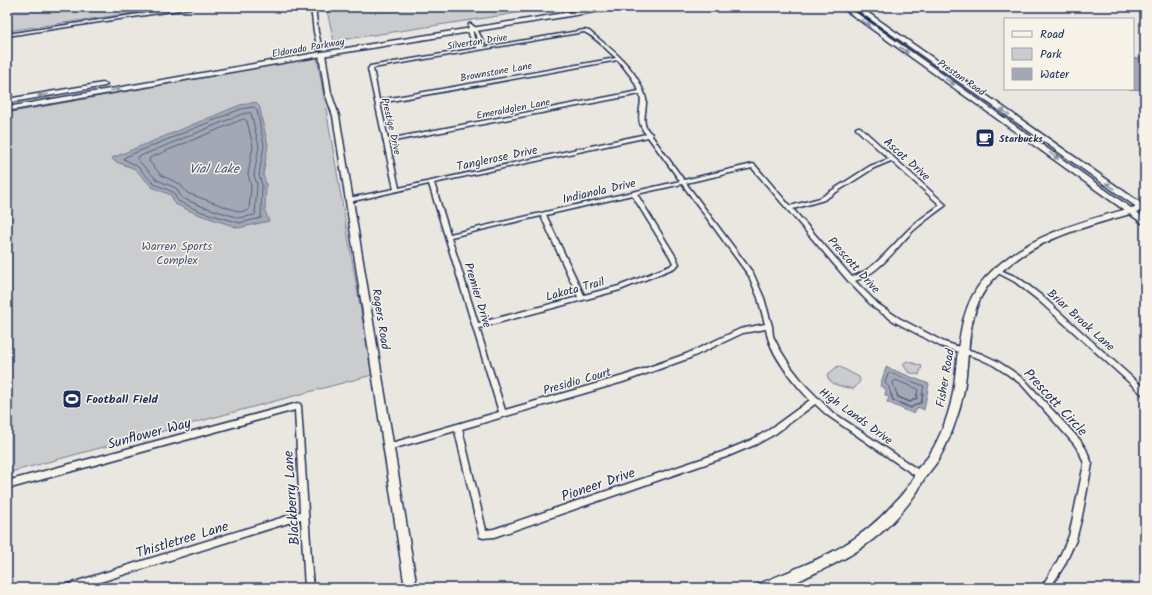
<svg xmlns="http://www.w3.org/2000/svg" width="1152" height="595" font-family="Kalam,sans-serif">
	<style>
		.green { fill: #cbcccd; stroke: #737e96 }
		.water { fill: #a3a8b4; stroke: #6d7892 }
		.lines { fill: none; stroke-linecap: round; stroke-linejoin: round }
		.shore-far1 { stroke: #515f80; stroke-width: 1 }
		.shore { stroke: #515f80; stroke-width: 1.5 }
		.street-casing { stroke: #1b2f5e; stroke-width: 3 }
		.secondary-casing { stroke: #1b2f5e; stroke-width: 3 }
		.primary-casing { stroke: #1b2f5e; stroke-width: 3 }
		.street { fill: #f7f3e8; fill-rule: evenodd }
		.secondary { fill: #f7f3e8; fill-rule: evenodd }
		.primary { fill: #f7f3e8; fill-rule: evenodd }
		.shaded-wall { fill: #7f8286; stroke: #1b2f5e }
		.oneway { fill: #8991a3 }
		.labels { text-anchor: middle; stroke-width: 3; stroke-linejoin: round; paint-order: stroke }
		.far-street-label { font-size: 10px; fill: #1b2f5e; stroke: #f7f3e8 }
		.far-poi-label { font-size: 10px; font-weight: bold; fill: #1b2f5e; stroke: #f7f3e8; text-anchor: start }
		.street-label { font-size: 12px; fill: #1b2f5e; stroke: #f7f3e8 }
		.park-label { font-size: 12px; fill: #47567a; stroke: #f7f3e8 }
		.poi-label { font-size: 12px; font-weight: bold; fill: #1b2f5e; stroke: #f7f3e8; text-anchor: start }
		.water-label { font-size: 13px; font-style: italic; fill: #445378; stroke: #f7f3e8 }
		.near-street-label { font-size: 14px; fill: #1b2f5e; stroke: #f7f3e8 }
	</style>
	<rect width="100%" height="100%" fill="#eae7e0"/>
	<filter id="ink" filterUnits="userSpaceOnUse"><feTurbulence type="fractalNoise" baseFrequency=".025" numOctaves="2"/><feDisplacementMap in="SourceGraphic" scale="8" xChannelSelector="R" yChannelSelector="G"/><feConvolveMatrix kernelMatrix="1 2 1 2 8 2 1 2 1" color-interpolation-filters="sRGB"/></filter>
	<g filter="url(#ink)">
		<path class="green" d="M 7,7 L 175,7 L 7,31 Z
			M 326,7 L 557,7 L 334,41 Z
			M 317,57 L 372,375 L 7,473 L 7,113 Z
			M 907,361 L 922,366 L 919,375 L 908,372 L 903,364 Z
			M 838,366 L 859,377 L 860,381 L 854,389 C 845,387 829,386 827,375 Z"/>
		<path class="water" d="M 1145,57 L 1145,90 L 1129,89 L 1133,89 L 1133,59 Z
			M 256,102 L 260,108 L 262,120 L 268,145 L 263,175 L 266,184 L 265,211 L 269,221 L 239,228 L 197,214 L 175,204 L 171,195 L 152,187 L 135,169 L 114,161 L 112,158 L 240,105 Z
			M 886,367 L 929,384 L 924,410 L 918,407 L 914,414 L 887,402 L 889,397 L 885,395 L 886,389 L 880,386 Z"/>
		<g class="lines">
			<path class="shore-far1" d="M 254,107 L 257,110 L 264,145 L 259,175 L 262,185 L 261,218 L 240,223 L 199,211 L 178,201 L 173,192 L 154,184 L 137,166 L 124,159 L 125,157 L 241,109 Z
				M 251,113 L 259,146 L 254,175 L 257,185 L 255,215 L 239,218 L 201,206 L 182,198 L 176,188 L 157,180 L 137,159 L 138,157 L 242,114 Z
				M 244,119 L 247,121 L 253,146 L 248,174 L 251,186 L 249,210 L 240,212 L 187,193 L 180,184 L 161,175 L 149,161 L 150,158 Z
				M 891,395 L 889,387 L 885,383 L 888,374 L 890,373 L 924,386 L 922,395
				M 897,395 L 893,383 L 895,380 L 918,389 L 917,395"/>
			<path class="shore" d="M 891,394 L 893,400 L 911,408 L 916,404 L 921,403 L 923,394
				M 897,394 L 898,397 L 910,402 L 917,398 L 917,394"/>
			<g class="street-casing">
				<path id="street" d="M 185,7 L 194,7 L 192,8 L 7,36 L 7,34 Z
					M 311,7 L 315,7 L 318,32 L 322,49 L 320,50 L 318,49 L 314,32 Z
					M 469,24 L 471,24 L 477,29 L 485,45 L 484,47 L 584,30 L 589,31 C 609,47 632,64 642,88 C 644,92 645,95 646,99 C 647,112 639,125 652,134 L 652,136 L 684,180 L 753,164 L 755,165 L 790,206 L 820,198 L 870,166 L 889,159 L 856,129 L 856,128 L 858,127 L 860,127 L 945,204 L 946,205 L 945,206 C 934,214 923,222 913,231 C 895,249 881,272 855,281 L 878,304 L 899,318 L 944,342 L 982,354 L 997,361 L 1011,370 L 1025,380 L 1080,440 L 1086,449 L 1092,464 L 1082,516 L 1076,540 L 1064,566 L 1050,588 L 1041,588 L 1058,560 L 1069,536 L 1084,464 L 1080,453 L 1074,444 L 1021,384 L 1007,374 L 993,365 L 978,358 L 940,346 L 895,322 L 874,308 L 849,282 L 752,168 L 686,183 L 753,273 L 764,298 L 772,326 L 773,336 L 779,348 L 791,367 L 806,386 L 831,411 L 923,473 L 924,475 L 923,477 L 920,479 L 917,477 L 827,415 L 815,404 L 775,434 L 757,444 L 726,457 L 494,537 L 483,538 L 480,537 L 479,534 L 455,431 L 388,450 L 385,449 L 384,447 L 385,445 L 388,444 L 499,412 L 429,184 L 349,202 L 346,200 L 349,198 L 394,189 L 368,69 L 370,66 L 478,48 C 471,42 467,33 469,24 ZM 472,28 L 473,30 L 481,45 L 480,46 L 474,38 ZM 584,32 C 593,35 608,51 616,58 L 379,100 L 373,68 ZM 618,60 L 632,78 L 639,91 L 388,139 L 380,103 ZM 640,94 C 643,104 636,116 641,126 C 642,129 644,132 646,134 L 399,188 L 389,142 ZM 648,137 L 680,181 L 450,234 L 434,183 ZM 891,161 L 940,205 C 929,213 918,220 908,230 C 890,247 876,269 852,277 L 793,209 L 824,200 L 874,168 ZM 682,184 L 749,276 L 758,298 L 765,324 L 740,329 L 686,354 L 623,376 L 505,410 L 479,328 L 620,290 L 674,268 L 679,264 L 676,257 L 637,194 ZM 632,195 L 670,257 L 673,263 L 670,266 L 619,286 L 584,295 L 546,215 ZM 541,216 L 578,297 L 478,323 L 451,237 ZM 766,329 C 769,353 794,383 810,400 L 769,430 L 751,440 L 722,452 L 494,529 L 486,530 L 462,429 L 623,382 L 690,358 L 743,333 Z
					M 998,269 L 1019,278 L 1042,296 L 1145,389 L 1145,396 L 1143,395 L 1038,300 L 1015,282 L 996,272 L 995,271 L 996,270 Z
					M 298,403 L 300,404 L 301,406 L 313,588 L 305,588 L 301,519 L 81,588 L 64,588 L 65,585 L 68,584 L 300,512 L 295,410 L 7,489 L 7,481 Z"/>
			</g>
			<g class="secondary-casing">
				<path id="secondary" d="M 322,52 L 325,54 L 331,93 L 339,116 L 417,588 L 405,588 L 333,116 L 325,93 L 319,54 Z
					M 1142,205 L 1145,206 L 1145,210 C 1091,225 1030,238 991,282 C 964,313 971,358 963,395 C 958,418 949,442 937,462 C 933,468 928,473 924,479 C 921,483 920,488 917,492 C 891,530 859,554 817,572 C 806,577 790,586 778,588 C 771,589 763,588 757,588 L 759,584 C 813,561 854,549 894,503 C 900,497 905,491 910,484 C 913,479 915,473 918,468 C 921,464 925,461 928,457 C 941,437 951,410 954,386 C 959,350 958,307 985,278 C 1025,234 1087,220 1142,205 Z"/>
			</g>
			<g class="primary-casing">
				<path id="primary" d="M 602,7 L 616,7 L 613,9 L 322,56 L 7,111 L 7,107 L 322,52 Z
					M 841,7 L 848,7 L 1145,218 L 1145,225 Z
					M 853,7 L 860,7 L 1145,206 L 1145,213 Z
					M 103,83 L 107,85 L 105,86 L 7,103 L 7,99 Z"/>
			</g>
			<use href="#street" class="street"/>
			<use href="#secondary" class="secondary"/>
			<use href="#primary" class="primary"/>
		</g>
		<path class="shaded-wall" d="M 806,7 L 817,7 L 805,9 Z"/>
		<defs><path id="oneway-solid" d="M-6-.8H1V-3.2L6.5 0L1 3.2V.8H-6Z"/></defs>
		<g class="oneway">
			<use href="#oneway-solid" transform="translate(866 23) rotate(35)"/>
			<use href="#oneway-solid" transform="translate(904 50) rotate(35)"/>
			<use href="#oneway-solid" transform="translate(950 82) rotate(35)"/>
			<use href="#oneway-solid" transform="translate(115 90) rotate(-10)"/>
			<use href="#oneway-solid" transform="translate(43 95) rotate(171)"/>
			<use href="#oneway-solid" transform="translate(1005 112) rotate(-145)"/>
			<use href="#oneway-solid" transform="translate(1054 156) rotate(36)"/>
			<use href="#oneway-solid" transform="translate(1110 186) rotate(-145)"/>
		</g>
	</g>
	<defs>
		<g id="cafe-square" transform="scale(1)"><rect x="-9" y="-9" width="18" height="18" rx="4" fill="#1b2f5e" stroke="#f7f3e8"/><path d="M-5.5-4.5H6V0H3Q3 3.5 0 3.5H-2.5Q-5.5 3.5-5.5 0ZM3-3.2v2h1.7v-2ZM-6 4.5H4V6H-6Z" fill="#fff"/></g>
		<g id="stadium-square" transform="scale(1)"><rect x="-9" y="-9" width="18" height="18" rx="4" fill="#1b2f5e" stroke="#f7f3e8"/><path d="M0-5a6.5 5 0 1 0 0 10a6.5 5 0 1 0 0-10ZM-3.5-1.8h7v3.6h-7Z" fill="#fff"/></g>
	</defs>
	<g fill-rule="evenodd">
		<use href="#cafe-square" x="985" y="138"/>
		<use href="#stadium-square" x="72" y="399"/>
	</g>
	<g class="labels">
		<g class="far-street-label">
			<text transform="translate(477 41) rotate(-9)" y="4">Silverton Drive</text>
			<text transform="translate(308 47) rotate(-10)" y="4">Eldorado Parkway</text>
			<text transform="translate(496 71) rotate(-10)" y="4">Brownstone Lane</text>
			<text transform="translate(962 77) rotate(35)" y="4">Preston Road</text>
			<text transform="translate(513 108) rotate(-11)" y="4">Emeraldglen Lane</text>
			<text transform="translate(392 126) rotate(77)" y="4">Prestige Drive</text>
		</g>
		<g class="far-poi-label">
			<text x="999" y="142">Starbucks</text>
		</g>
		<g class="street-label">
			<text transform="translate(497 158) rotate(-12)" y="4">Tanglerose Drive</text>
			<text transform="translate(907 159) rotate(42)" y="4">Ascot Drive</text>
			<text transform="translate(599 191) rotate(-13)" y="4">Indianola Drive</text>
			<text transform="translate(854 265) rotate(48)" y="4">Prescott Drive</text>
			<text transform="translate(575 289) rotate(-15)" y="4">Lakota Trail</text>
			<text transform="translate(478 295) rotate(73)" y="4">Premier Drive</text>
			<text transform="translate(381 319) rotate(81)" y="4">Rogers Road</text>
			<text transform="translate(1081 320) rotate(42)" y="4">Briar Brook Lane</text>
			<text transform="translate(945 378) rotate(-80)" y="4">Fisher Road</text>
			<text transform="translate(577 381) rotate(-16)" y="4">Presidio Court</text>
			<text transform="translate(856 416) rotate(36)" y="4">High Lands Drive</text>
		</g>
		<g class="park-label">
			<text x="177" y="250">Warren Sports<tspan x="177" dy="14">Complex</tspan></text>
		</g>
		<g class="poi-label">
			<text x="86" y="403">Football Field</text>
		</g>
		<g class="water-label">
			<text x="214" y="173">Vial Lake</text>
		</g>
		<g class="near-street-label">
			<text transform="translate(1056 402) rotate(47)" y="5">Prescott Circle</text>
			<text transform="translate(149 433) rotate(-15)" y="5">Sunflower Way</text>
			<text transform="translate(598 484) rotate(-19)" y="5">Pioneer Drive</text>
			<text transform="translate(291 498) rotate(-94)" y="5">Blackberry Lane</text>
			<text transform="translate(182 539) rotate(-17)" y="5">Thistletree Lane</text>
		</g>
	</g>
	<rect width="1152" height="595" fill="none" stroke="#f7f3e8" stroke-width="24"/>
	<rect x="12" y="12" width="1128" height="571" fill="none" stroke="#1b2f5e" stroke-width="1.5" filter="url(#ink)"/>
	<rect x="1004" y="18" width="130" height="72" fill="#f7f3e8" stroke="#9fa5b1"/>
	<rect x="1012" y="31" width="20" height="6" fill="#f7f3e8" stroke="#9fa5b1"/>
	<text x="1040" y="38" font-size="12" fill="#1b2f5e">Road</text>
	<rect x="1012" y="48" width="20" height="12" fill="#cbcccd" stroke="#9fa5b1"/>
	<text x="1040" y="58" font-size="12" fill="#1b2f5e">Park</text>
	<rect x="1012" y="68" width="20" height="12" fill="#a3a8b4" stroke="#9fa5b1"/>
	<text x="1040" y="78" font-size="12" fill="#1b2f5e">Water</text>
</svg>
